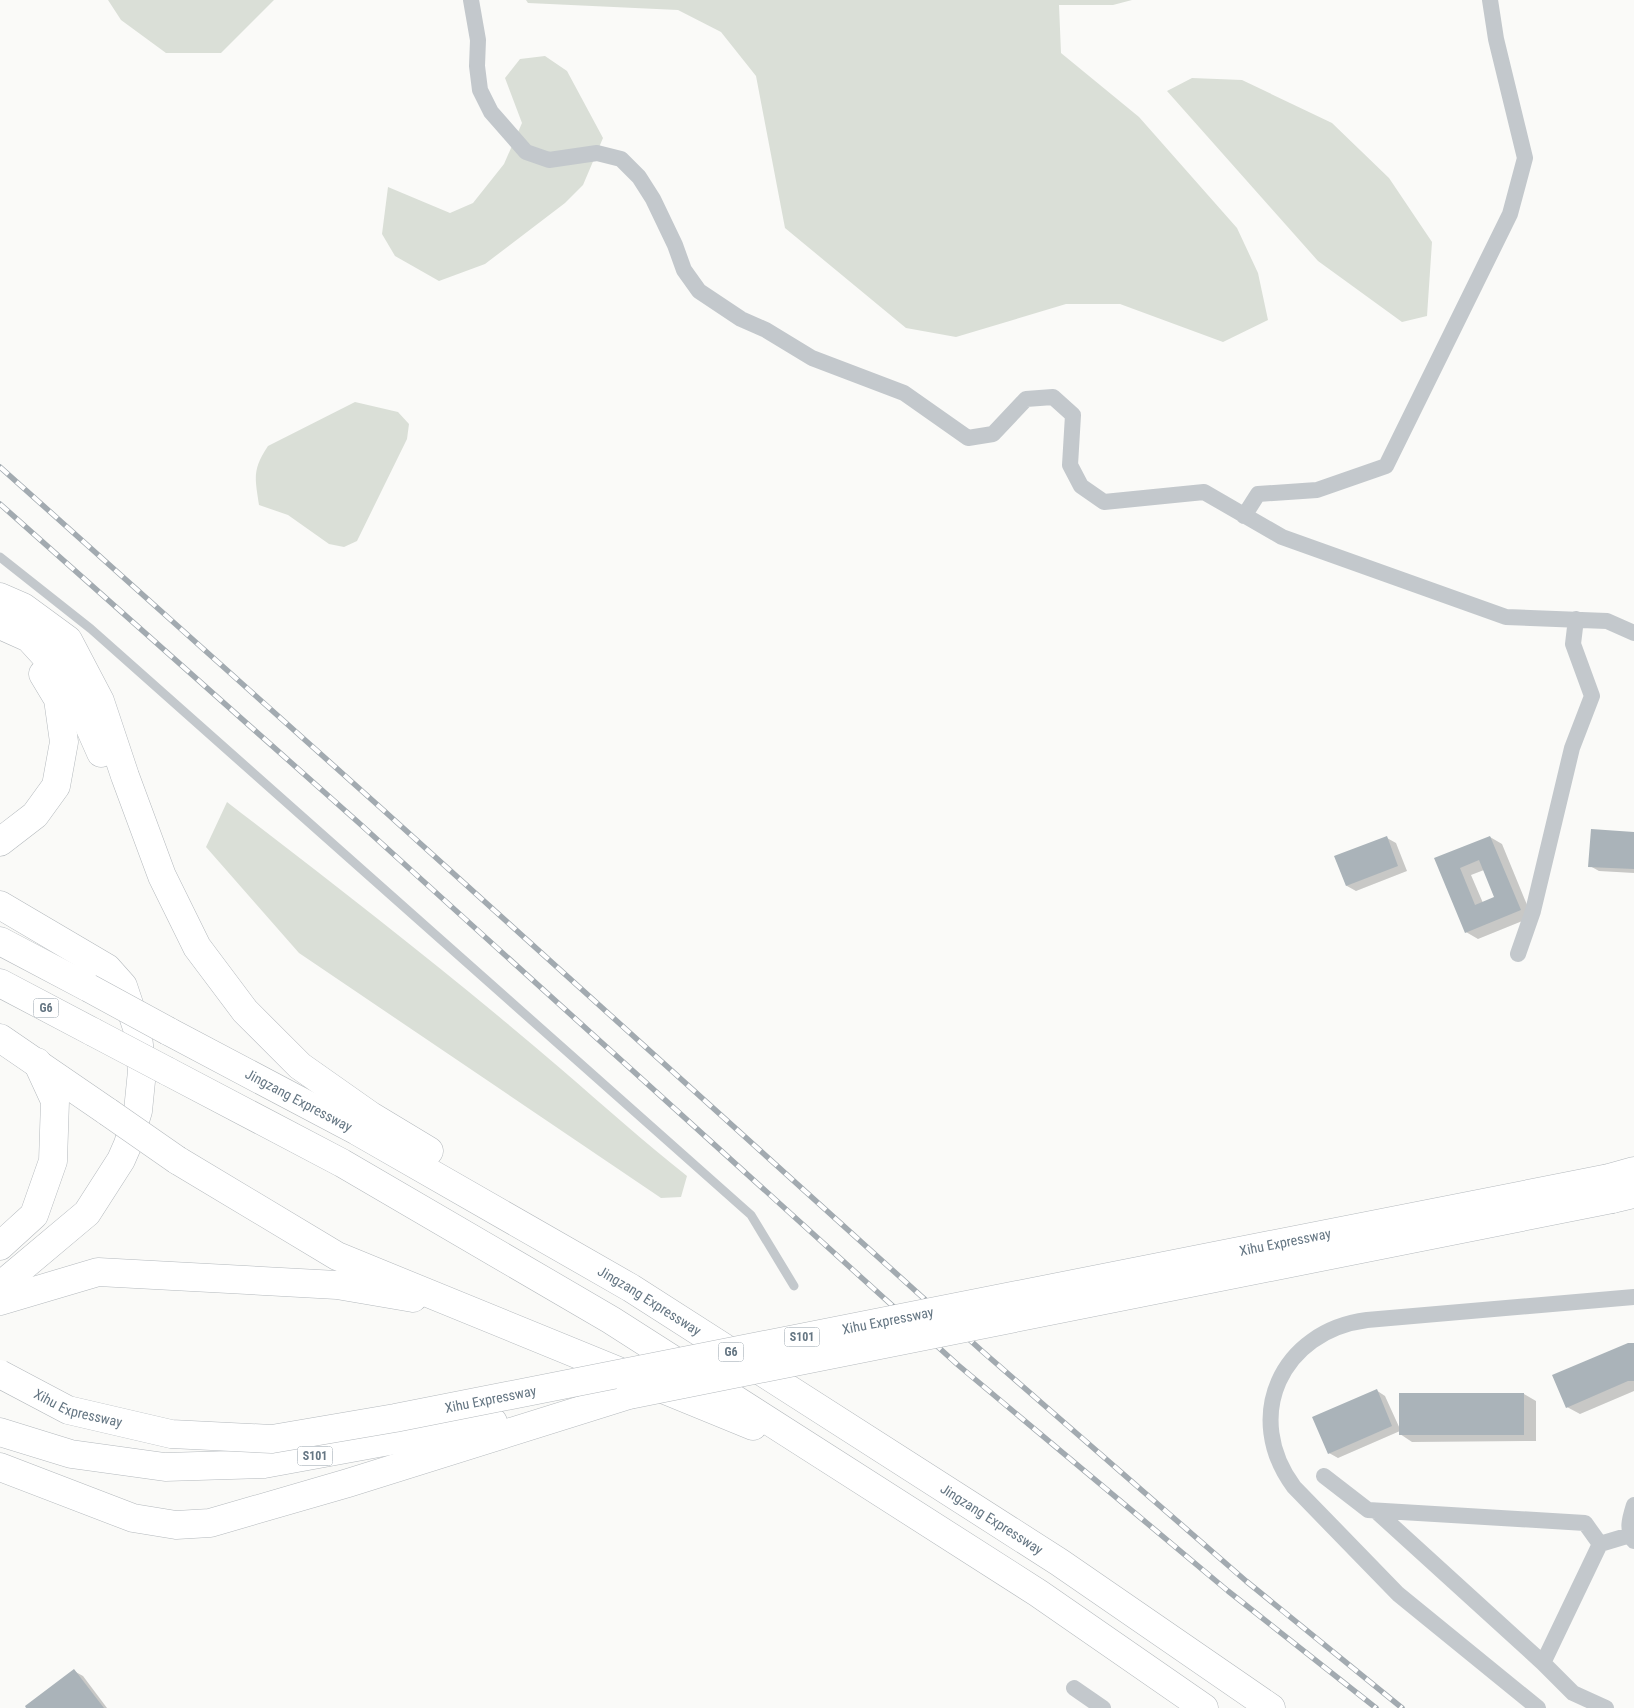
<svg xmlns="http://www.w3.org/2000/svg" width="1634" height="1708" font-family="'Roboto Condensed',sans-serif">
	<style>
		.green { fill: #dadfd7 }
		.shadow { fill: #0003; fill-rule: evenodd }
		.building { fill: #aab3b9; fill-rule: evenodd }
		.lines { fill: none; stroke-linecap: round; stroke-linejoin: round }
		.motorway-casing { stroke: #b4b9bd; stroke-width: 29 }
		.service { stroke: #c3c8cc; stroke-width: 9 }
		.minor { stroke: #c3c8cc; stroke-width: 16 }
		.motorway { stroke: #fff; stroke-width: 28 }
		.rail-casing { stroke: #a2aab0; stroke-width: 5.5 }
		.rail { stroke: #fff; stroke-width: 4; stroke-dasharray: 11; stroke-linecap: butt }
		.motorway-bridge-casing { stroke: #b4b9bd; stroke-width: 29; stroke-linecap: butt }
		.motorway-bridge { stroke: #fff; stroke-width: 28 }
		.labels { text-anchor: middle; stroke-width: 5; stroke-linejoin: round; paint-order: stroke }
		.shield { fill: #fff; stroke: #939fa8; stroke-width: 1 }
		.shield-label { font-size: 12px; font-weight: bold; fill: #657683 }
		.street-label { font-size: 14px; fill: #657683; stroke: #fff }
	</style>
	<rect width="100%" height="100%" fill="#fafaf8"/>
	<path class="green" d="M 108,0 L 274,0 L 221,53 L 166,53 L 121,20 Z
		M 526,0 L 1132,0 L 1113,5 L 1059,5 L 1061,53 L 1139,117 L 1237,228 L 1258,273 L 1268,320 L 1223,342 L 1120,304 L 1066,304 L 956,337 L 906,328 L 785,228 L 756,76 L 721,32 L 678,10 L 528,3 Z
		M 545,56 L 567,71 L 603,138 L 583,185 L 565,203 L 485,264 L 439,281 L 395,256 L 382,234 L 388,187 L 450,213 L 473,203 L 504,164 L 522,123 L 505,78 L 520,59 Z
		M 1192,78 L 1242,80 L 1332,123 L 1389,178 L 1432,242 L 1427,316 L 1402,322 L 1318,261 L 1167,91 Z
		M 355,402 L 398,412 L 409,424 L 407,439 L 357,541 L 344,547 L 329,544 L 288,515 L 259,505 C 255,478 252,470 268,446 Z
		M 227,802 C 340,889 453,976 561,1069 C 603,1105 644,1142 687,1176 L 681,1197 L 661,1198 L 299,953 L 206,847 Z"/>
	<path class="shadow" d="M 1634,833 L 1634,873 L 1599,871 L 1590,866 Z
		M 1490,837 L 1502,844 L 1532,917 L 1478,939 L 1466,932 L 1436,859 ZM 1484,870 L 1496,898 L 1483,903 L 1471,875 Z
		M 1387,838 L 1396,843 L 1407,871 L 1356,891 L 1347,886 L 1336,857 Z
		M 1634,1344 L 1634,1391 L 1580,1414 L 1567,1407 Z
		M 1376,1390 L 1385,1396 L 1400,1429 L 1524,1394 L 1536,1401 L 1536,1441 L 1412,1442 L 1400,1434 L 1400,1431 L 1338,1458 L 1329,1453 Z
		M 74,1671 L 83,1676 L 107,1708 L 28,1708 Z"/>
	<path class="building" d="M 1591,829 L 1634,832 L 1634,869 L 1588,867 Z
		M 1387,836 L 1398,866 L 1346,886 L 1334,856 Z
		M 1490,836 L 1521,910 L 1465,933 L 1434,858 ZM 1479,860 L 1494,897 L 1475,905 L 1460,868 Z
		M 1628,1343 L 1634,1343 L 1634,1381 L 1628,1381 L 1566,1408 L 1552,1375 Z
		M 1377,1389 L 1392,1426 L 1328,1454 L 1312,1417 Z
		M 1399,1393 L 1524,1393 L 1524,1435 L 1399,1435 Z
		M 74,1669 L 104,1708 L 26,1708 L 25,1706 Z"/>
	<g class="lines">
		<g class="motorway-casing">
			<g id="motorway">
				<path d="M 0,597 L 23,607 L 68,640 L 100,701 L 125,776 L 162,876 L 197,947 L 245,1011 L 300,1066 L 371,1116 L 429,1151"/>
				<path d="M 0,625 L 29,638 L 70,683 L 101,753"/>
				<path d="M 0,842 L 35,815 L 56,786 L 64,742 L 58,699 L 43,674"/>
				<path d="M 0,905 L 107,968 L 123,986 L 137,1028 L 142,1071 L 138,1111 L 128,1144 L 121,1160 L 87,1213 L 0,1286"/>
				<path d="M 0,941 L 89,988"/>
				<path d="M 0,983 L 93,1032"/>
				<path id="s1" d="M 168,1031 L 357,1131 L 631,1288 L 1059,1562 L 1271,1708"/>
				<path d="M 0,1038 L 108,1112"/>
				<path d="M 167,1071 L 342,1163 L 611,1320 L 1038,1593 L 1204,1708"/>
				<path d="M 177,1160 L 337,1256 L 753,1426"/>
				<path d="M 1609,1178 L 1634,1171"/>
				<path d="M 1612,1199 L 1634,1194"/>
				<path d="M 0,1246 L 34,1215 L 53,1161 L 55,1101 L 37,1062"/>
				<path d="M 0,1301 L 98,1272 L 337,1285 L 413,1298"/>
				<path d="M 0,1432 L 71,1454 L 165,1467 L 264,1464 L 493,1422"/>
				<path d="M 0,1467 L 133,1518 L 176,1525 L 210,1523 L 348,1483 L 629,1395"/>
			</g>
		</g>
		<path class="service" d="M 0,557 L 91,629 L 751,1215 L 794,1286"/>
		<path class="minor" d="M 471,0 L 478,40 L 477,66 L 480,90 L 491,112 L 526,152 L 549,160 L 597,153 L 621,159 L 639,177 L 653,199 L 675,245 L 684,270 L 699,291 L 741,319 L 766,330 L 812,358 L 904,393 L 968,438 L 993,434 L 1026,399 L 1053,397 L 1073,415 L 1070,465 L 1081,486 L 1104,502 L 1204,492 L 1282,537 L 1506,617 L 1607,621 L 1634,633
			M 1244,516 L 1258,494 L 1317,490 L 1386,466 L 1510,214 L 1525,158 L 1496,39 L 1490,0
			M 1518,954 L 1533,911 L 1572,748 L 1592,696 L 1573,644 L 1576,619
			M 1324,1476 L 1368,1510 L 1585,1523 L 1600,1544
			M 1634,1505 C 1630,1518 1626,1529 1634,1541
			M 1376,1511 L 1543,1663 L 1573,1693 L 1606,1708
			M 1543,1663 L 1600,1544 L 1630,1535
			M 1074,1688 L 1103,1708
			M 1538,1708 L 1398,1594 L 1294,1487 C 1242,1417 1281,1331 1367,1320 L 1634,1297"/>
		<use href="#motorway" class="motorway"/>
		<g class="rail-casing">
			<path id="rail" d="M 0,467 L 381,808 L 982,1351 L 1246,1581 L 1402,1708
				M 0,504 L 359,823 L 958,1365 L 1228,1591 L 1376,1708"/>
		</g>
		<use href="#rail" class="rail"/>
		<g class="motorway-bridge-casing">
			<g id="motorway-bridge">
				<path d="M 89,988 L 168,1031"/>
				<path d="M 93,1032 L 167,1071"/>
				<path d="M 108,1112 L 177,1160"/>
				<path id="s2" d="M 0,1374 L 68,1410 L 171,1434 L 272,1439 L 395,1418 L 1609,1178"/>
				<path d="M 629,1395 L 1612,1199"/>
			</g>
		</g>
		<use href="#motorway-bridge" class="motorway-bridge"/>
	</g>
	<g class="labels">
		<g class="shield">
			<rect x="33.5" y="998.5" width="25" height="19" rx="4"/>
			<rect x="784.5" y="1327.5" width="35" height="19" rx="4"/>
			<rect x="718.5" y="1342.5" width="25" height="19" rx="4"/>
			<rect x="297.5" y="1446.5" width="35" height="19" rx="4"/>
		</g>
		<g class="shield-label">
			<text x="46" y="1012">G6</text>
			<text x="802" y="1341">S101</text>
			<text x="731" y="1356">G6</text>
			<text x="315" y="1460">S101</text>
		</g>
		<g class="street-label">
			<text dy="5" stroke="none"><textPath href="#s1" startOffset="148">Jingzang Expressway</textPath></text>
			<text dy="5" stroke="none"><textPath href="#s2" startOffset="1316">Xihu Expressway</textPath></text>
			<text dy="5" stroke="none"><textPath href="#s1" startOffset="552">Jingzang Expressway</textPath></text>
			<text dy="5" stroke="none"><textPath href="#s2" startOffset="911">Xihu Expressway</textPath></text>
			<text dy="5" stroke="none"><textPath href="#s2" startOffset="506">Xihu Expressway</textPath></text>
			<text dy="5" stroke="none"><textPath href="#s2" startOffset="86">Xihu Expressway</textPath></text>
			<text dy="5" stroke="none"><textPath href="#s1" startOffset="958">Jingzang Expressway</textPath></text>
		</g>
	</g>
</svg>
